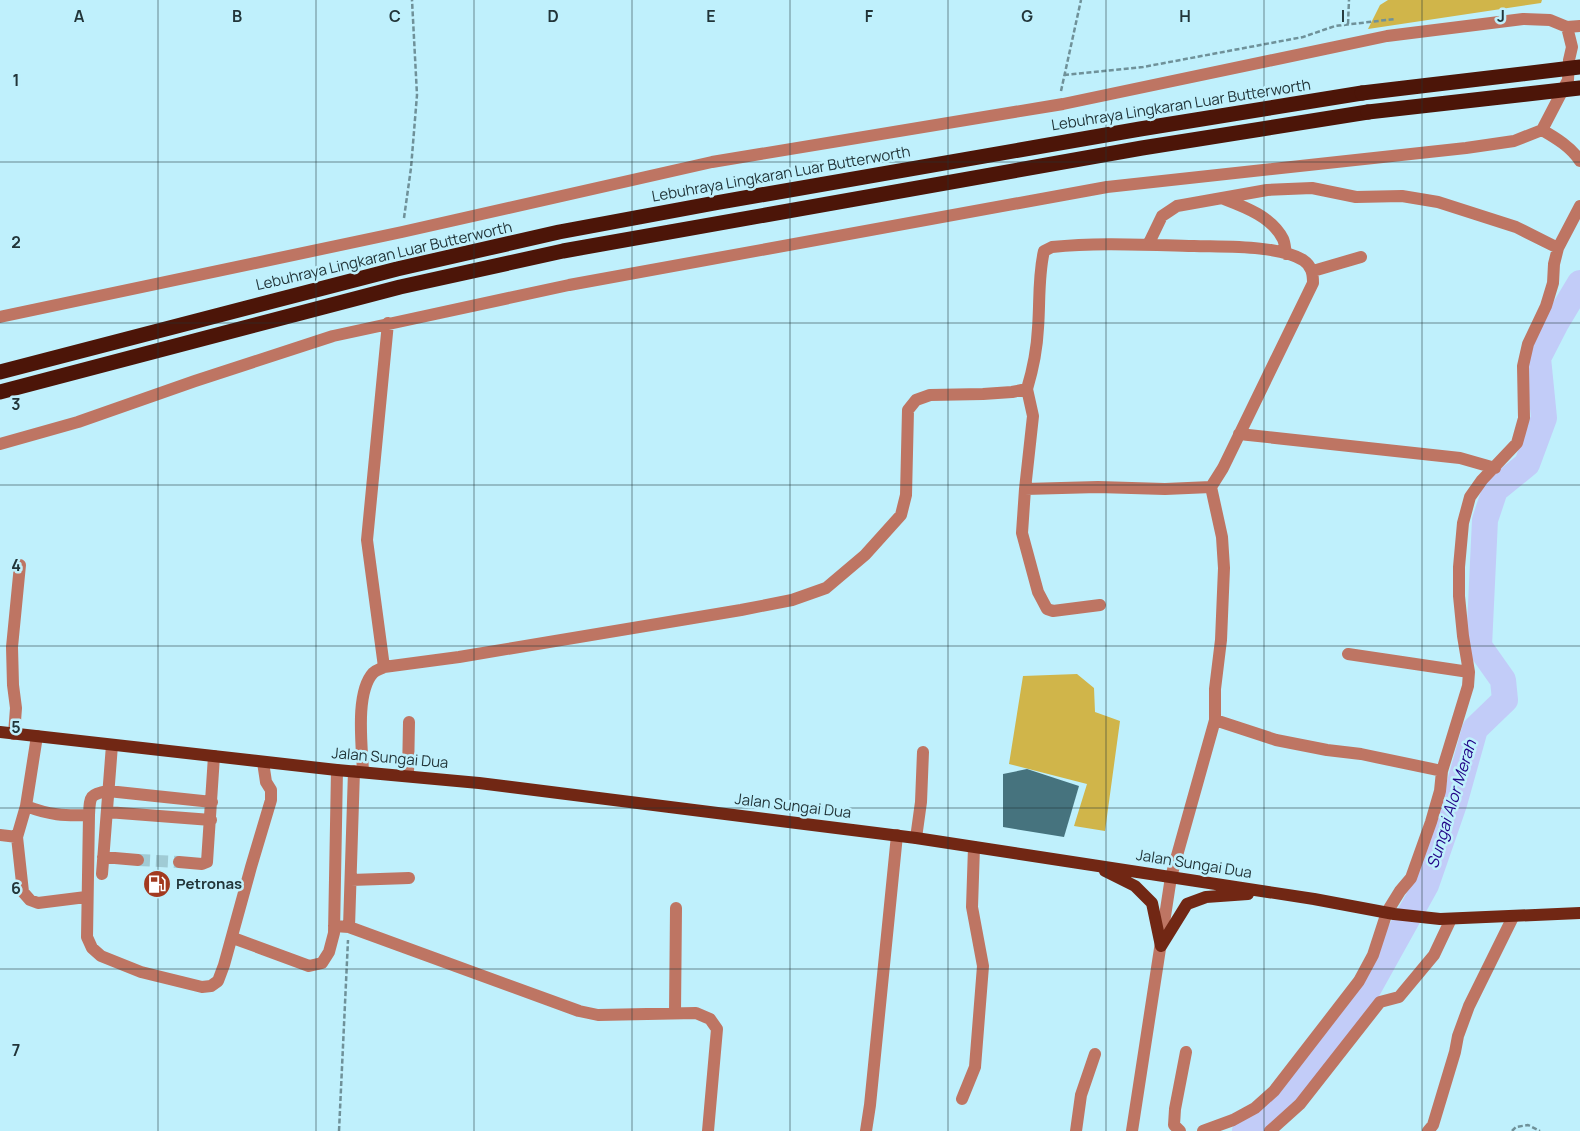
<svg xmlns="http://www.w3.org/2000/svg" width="1580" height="1131" font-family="Manrope,sans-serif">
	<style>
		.green { fill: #d0b54a }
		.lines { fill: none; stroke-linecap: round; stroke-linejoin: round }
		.river { stroke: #c2ccf8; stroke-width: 26 }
		.building { fill: #46737e }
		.minor-tunnel { stroke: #a0cbd5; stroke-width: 12; stroke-dasharray: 12 6; stroke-linecap: butt }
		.path { stroke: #6f9199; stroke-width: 2.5; stroke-dasharray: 5 2.5; stroke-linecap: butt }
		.minor { stroke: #be7563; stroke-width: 12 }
		.major { stroke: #712714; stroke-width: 12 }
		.highway { stroke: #4c1508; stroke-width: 15 }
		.highway-bridge { stroke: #4c1508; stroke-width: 15 }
		.grid { fill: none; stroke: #223539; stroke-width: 1; stroke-opacity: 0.55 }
		.labels { text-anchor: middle; stroke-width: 5; stroke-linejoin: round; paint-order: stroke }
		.street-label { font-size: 15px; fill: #223539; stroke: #bff0fc }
		.poi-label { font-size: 15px; font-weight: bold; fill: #223539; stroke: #bff0fc; text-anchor: start }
		.water-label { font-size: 16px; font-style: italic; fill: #200286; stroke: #bff0fc }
		.grid-label { font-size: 16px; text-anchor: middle; font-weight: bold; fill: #223539; stroke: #bff0fc; stroke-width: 5; stroke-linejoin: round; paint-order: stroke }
	</style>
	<rect width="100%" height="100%" fill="#bff0fc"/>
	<path class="green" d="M 1388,0 L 1542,0 L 1541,3 L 1368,29 L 1380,5 Z
		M 1077,674 L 1094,688 L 1095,712 L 1120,721 L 1105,831 L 1074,826 L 1087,784 L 1009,764 L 1023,676 Z"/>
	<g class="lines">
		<path class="river" d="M 1245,1131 L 1270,1120 L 1351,1020 L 1426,885 L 1454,804 L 1475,729 L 1505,700 L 1503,680 L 1479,646 L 1485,520 L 1495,490 L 1527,464 L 1544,418 L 1538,358 L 1556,323 L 1580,283"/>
	</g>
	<path class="building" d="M 1027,769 L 1079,786 L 1064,837 L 1003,827 L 1003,774 Z"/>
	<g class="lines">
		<path class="minor-tunnel" d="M 138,860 L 179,862"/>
		<path class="path" d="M 1348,24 L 1349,0
			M 1064,75 L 1143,67 L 1303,37 L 1335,26 L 1395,19
			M 1061,91 L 1081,0
			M 404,218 L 411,168 L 417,95 L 412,0
			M 339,1131 L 348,940
			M 1512,1131 L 1516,1127 L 1528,1125 L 1540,1131"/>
		<path class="minor" d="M 1542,130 C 1556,138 1571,147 1580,161
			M 1224,199 C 1245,207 1272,217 1283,239 C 1285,243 1285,249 1286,254
			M 1148,245 L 1162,216 L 1177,206 L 1267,190 L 1312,188 L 1356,197 L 1402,196 L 1438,202 L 1516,227 L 1558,248
			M 1313,271 L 1361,257
			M 0,317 L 402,232 L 712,162 L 1063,104 L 1387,36 L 1523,19 L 1550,20 L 1567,27 L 1580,26
			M 1027,389 L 1033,416 L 1025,489 L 1022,533 L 1038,592 L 1047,609 L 1053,611 L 1100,605
			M 1239,434 L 1460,458 L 1495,468
			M 0,444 L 78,422 L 195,381 L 333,336 L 569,285 L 1107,187 L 1466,148 L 1514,141 L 1542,130 L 1568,80 L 1569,60 L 1572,47 L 1567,27
			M 1025,489 L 1098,487 L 1165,489 L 1211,487
			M 1348,654 L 1469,672
			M 384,667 L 367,540 L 388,323
			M 1215,720 L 1276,740 L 1327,750 L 1361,754 L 1442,771
			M 14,734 L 16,708 L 13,685 L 12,647 L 20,565
			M 37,736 L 26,806 L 17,837 L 23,892 L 30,900 L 38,903 L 86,897
			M 363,772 C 362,746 355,693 373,673 C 376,670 381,669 384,667 L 459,657 L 741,610 L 792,600 L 826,588 L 865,555 L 901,515 L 906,495 L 908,410 L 916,400 L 930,395 L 983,394 L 1012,392 L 1027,389 C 1033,369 1037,349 1038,328 C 1040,303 1038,276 1044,251 L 1052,247 C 1099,242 1147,245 1194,246 C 1223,247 1278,245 1303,260 C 1312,266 1313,274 1313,283 L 1223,468 L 1211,487 L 1222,537 L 1224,568 L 1221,640 L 1215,689 L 1215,720 L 1171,877 L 1132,1131
			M 408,775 L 409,722
			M 212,802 L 108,791 C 89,794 90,797 89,815 L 87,937 L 92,948 L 101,956 L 141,972 L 202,987 L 211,986 L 218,981 L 224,965 L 251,867 L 271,800 L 271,790 L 266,782 L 263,762
			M 26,806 C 49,815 64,816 89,815
			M 107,812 L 211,820
			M 0,835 L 17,837
			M 916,838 L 921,802 L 923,752
			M 103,857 L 138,860
			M 179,862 L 202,864 L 207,862 L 214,756
			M 102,874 L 112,745
			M 351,880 L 409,878
			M 334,926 L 349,927 L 579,1011 L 598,1015 L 696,1013 L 710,1019 L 717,1029 L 708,1131
			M 349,927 L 354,771
			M 233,938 L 309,966 L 322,963 L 329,952 L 334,933 L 337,770
			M 675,1013 L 676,908
			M 962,1099 L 975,1067 L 983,966 L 972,907 L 974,847
			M 866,1131 L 870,1105 L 897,835
			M 1076,1131 L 1081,1095 L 1095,1054
			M 1180,1131 L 1174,1125 L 1175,1109 L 1186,1052
			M 1203,1131 L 1233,1120 L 1255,1108 L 1274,1091 L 1359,981 L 1373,955 L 1387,912 L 1400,891 L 1411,878 L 1431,822 L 1440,791 L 1442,771 L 1468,686 L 1469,672 L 1463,636 L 1459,596 L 1459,567 L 1463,523 L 1470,497 L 1482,480 L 1517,443 L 1524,418 L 1523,366 L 1528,344 L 1546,306 L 1553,283 L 1554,264 L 1558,248 L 1580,206
			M 1270,1131 L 1300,1104 L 1380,1002 L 1399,997 L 1434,955 L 1451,919
			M 1428,1131 L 1433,1125 L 1455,1052 L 1458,1036 L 1469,1006 L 1513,917"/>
		<path class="major" d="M 0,732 L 337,770 L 479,783 L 916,838 L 1314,899 L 1394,914 L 1440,919 L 1580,913
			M 1105,871 L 1135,886 L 1152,903 L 1161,946
			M 1161,946 L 1187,904 L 1206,897 L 1248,894"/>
		<path class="highway" d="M 0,372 L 397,269 L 559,232 L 715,203 L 1140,129 L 1362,93
			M 0,392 L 400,287 L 563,251 L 1142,148 L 1368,112"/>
		<path class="highway-bridge" d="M 1362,93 L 1580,67
			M 1368,112 L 1580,88"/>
	</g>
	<path class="grid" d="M 158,0 L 158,1131M 316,0 L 316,1131M 474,0 L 474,1131M 632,0 L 632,1131M 790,0 L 790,1131M 948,0 L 948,1131M 1106,0 L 1106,1131M 1264,0 L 1264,1131M 1422,0 L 1422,1131M 0,162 L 1580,162M 0,323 L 1580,323M 0,485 L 1580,485M 0,646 L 1580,646M 0,808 L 1580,808M 0,969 L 1580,969"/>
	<defs>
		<g id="fuel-disc" transform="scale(1.4375)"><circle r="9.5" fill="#a2391f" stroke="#bff0fc"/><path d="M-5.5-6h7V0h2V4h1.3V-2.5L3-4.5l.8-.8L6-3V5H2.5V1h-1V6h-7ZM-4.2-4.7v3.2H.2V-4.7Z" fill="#fff"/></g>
	</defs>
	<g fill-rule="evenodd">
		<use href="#fuel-disc" x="157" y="884"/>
	</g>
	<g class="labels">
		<g class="street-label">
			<text transform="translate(1181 105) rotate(-9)" y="5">Lebuhraya Lingkaran Luar Butterworth</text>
			<text transform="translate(781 174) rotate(-10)" y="5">Lebuhraya Lingkaran Luar Butterworth</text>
			<text transform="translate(384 256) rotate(-13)" y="5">Lebuhraya Lingkaran Luar Butterworth</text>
			<text transform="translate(390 758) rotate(5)" y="5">Jalan Sungai Dua</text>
			<text transform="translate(793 806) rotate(7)" y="5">Jalan Sungai Dua</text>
			<text transform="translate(1194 864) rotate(9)" y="5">Jalan Sungai Dua</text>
		</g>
		<g class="poi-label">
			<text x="176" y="889">Petronas</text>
		</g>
		<g class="water-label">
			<text transform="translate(1451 804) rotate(-73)" y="6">Sungai Alor Merah</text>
		</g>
	</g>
	<g class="grid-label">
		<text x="79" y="22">A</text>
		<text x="237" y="22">B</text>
		<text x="395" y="22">C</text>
		<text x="553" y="22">D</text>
		<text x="711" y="22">E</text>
		<text x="869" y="22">F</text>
		<text x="1027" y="22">G</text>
		<text x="1185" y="22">H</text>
		<text x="1343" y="22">I</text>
		<text x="1501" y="22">J</text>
		<text x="16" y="86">1</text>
		<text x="16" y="248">2</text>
		<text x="16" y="410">3</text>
		<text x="16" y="571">4</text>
		<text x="16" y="733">5</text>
		<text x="16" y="894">6</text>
		<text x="16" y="1056">7</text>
	</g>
</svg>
